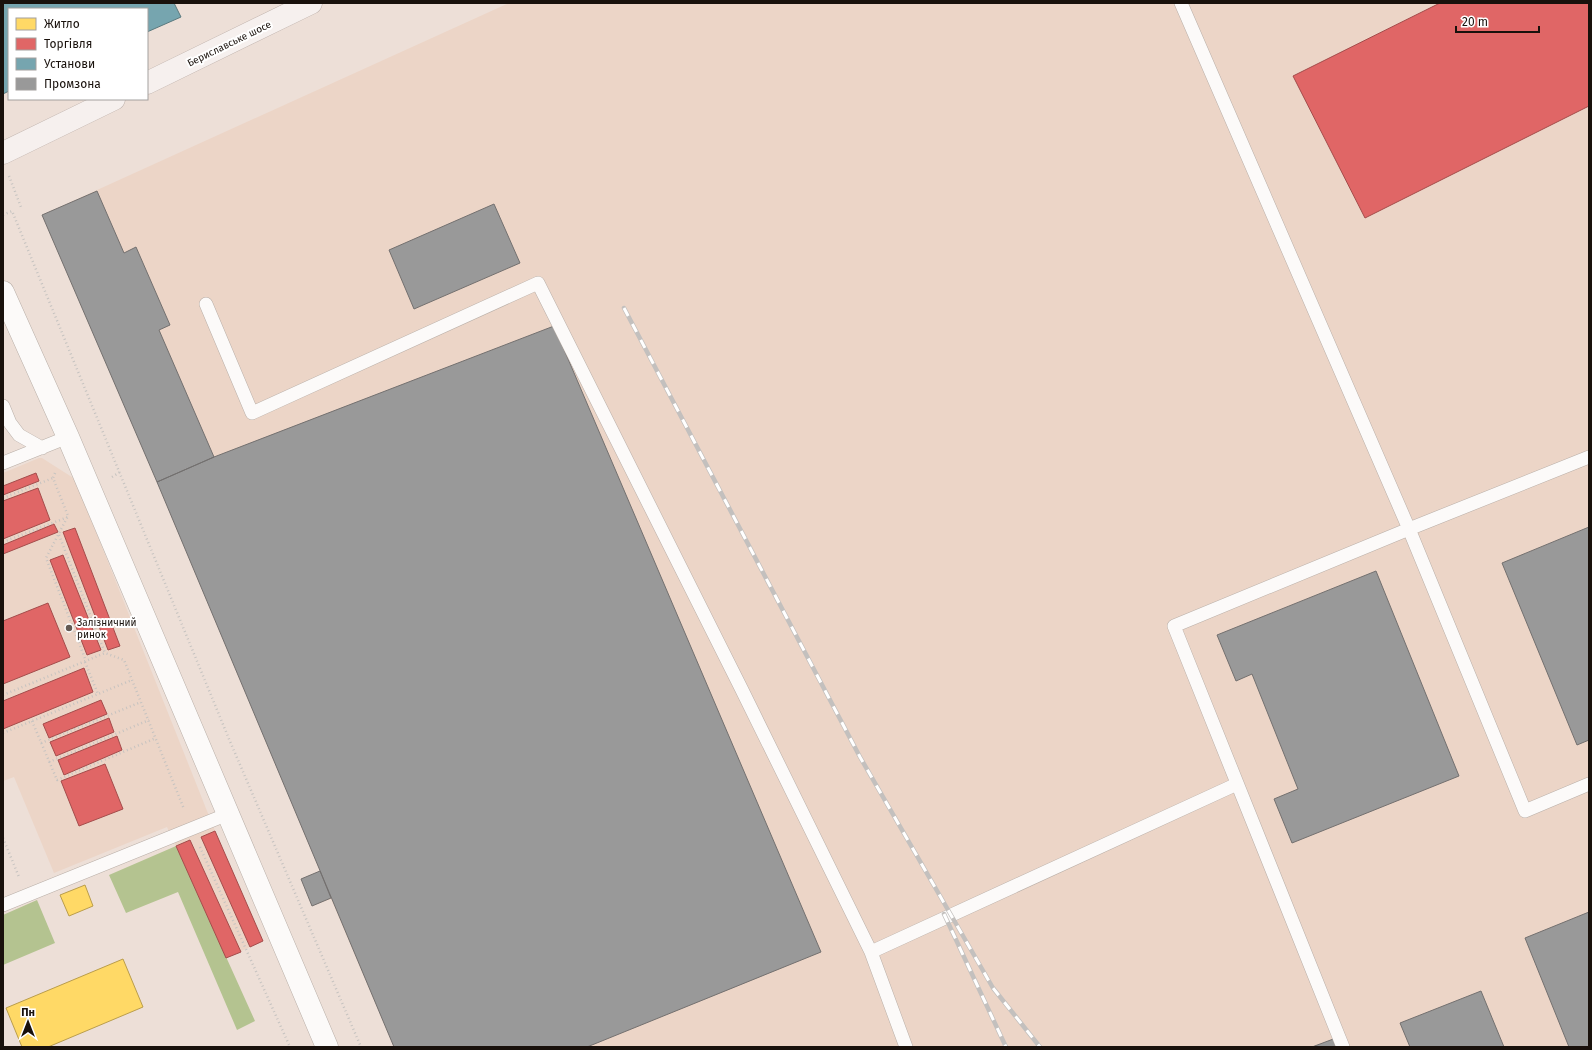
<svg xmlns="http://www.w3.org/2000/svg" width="1592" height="1050" font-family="'Fira Sans',sans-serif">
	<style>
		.built { fill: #ecd5c7 }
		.forest { fill: #b4c390 }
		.homes { fill: #ffd966; stroke: #ba9d4b }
		.shops { fill: #e06666; stroke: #a44c4b }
		.public { fill: #76a5af; stroke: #5a797e }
		.industry { fill: #999; stroke: #73706f }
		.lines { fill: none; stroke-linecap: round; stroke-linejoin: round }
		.lane-casing { stroke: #b9afa8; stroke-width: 14 }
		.street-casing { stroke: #b9afa8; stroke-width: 23 }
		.primary-casing { stroke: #beb1ab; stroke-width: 23 }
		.path { stroke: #c6c3c0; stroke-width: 2.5; stroke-dasharray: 1 3; stroke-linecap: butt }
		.lane { stroke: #fcfaf9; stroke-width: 13 }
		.street { stroke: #fcfaf9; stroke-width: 22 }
		.primary { stroke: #f6f0ee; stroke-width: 22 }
		.rail-casing { stroke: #c3c0be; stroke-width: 4.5 }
		.rail { stroke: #fff; stroke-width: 3; stroke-dasharray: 9; stroke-linecap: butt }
		.poi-dot { fill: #635953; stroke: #fff; stroke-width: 1.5 }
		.labels { text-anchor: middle; stroke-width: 4; stroke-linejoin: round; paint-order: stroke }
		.street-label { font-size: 10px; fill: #19110c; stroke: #fff }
		.poi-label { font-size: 10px; fill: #19110c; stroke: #fff; text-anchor: start }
	</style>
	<rect width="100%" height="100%" fill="#eddfd7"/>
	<path class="built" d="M 509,3 L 1589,3 L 1589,1047 L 394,1047 L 331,899 L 312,906 L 301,879 L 320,871 L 157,482 L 42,215 Z
		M 39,458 L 42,458 L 75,479 L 215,831 L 263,941 L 226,958 L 167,827 L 54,873 L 14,777 L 3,781 L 3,473 Z"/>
	<path class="forest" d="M 176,846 L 255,1021 L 237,1030 L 178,892 L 126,913 L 109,875 Z
		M 37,900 L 55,943 L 3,965 L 3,915 Z"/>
	<path class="homes" d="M 85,885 L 93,906 L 69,916 L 60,895 Z
		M 123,959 L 143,1007 L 48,1047 L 22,1047 L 6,1008 Z"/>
	<path class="shops" d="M 1440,3 L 1589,3 L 1589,106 L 1365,218 L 1293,76 Z
		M 36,473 L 39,481 L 3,495 L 3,486 Z
		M 38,488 L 50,520 L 3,539 L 3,501 Z
		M 54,524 L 58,532 L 3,554 L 3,545 Z
		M 75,528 L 120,646 L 108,650 L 63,532 Z
		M 63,555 L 101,650 L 87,655 L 50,560 Z
		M 48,603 L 70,657 L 3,684 L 3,621 Z
		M 84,668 L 93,692 L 3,729 L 3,701 Z
		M 101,700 L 107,714 L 49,738 L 43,724 Z
		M 109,718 L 114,732 L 56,756 L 50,742 Z
		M 117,736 L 122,750 L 64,775 L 58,760 Z
		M 105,764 L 123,809 L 79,826 L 61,781 Z
		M 215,831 L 263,941 L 250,947 L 201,837 Z
		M 190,840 L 241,952 L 226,958 L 176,846 Z"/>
	<path class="public" d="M 3,3 L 174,3 L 181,17 L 147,32 L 147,9 L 9,9 L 9,91 L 3,94 Z"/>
	<path class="industry" d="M 97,191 L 124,253 L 136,247 L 170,325 L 159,330 L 214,457 L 157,482 L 42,215 Z
		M 494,204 L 520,263 L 414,309 L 389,250 Z
		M 554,326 L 821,952 L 587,1047 L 394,1047 L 157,482 L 214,457 Z
		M 1589,527 L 1589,740 L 1577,745 L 1502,563 Z
		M 1376,571 L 1459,776 L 1292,843 L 1274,799 L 1298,789 L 1252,674 L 1236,681 L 1217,635 Z
		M 320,871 L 331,898 L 312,906 L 301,879 Z
		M 1589,912 L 1589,1047 L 1569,1047 L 1525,938 Z
		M 1481,991 L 1504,1047 L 1410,1047 L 1400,1023 Z
		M 1336,1038 L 1339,1047 L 1312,1047 Z"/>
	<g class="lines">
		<g class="lane-casing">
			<path id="lane" d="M 1181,3 L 1409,529 L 1174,626 L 1343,1047
				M 206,304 L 252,413 L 538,283 L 741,688 L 871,952
				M 3,406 L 10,423 L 19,435 L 42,448
				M 1589,457 L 1409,529 L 1525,811 L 1589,784
				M 3,463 L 68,437
				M 3,905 L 228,814
				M 906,1047 L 871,952 L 1237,784"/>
		</g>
		<g class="street-casing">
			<path id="street" d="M 3,292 L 68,437 L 327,1047"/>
		</g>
		<g class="primary-casing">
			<path id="primary" d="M 147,83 L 311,3
				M 3,153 L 114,99"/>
		</g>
		<path class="path" d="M 9,176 L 21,207
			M 3,215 L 12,211 L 229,739 L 361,1047
			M 55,473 L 53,478 L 68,516 L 46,558 L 86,661
			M 112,477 L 120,472
			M 3,498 L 53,478
			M 59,535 L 105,653
			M 3,542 L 68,517
			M 85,662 L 98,694
			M 3,695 L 105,653 L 124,660 L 184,809
			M 32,721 L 57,780 L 156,738
			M 3,733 L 132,680
			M 41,743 L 141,702
			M 49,762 L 149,720
			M 3,838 L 19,877
			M 200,847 L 290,1047"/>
		<use href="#lane" class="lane"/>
		<use href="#street" class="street"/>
		<use href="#primary" class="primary"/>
		<g class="rail-casing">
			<path id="rail" d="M 624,308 L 860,757 L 993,988 L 1040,1047
				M 944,914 L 1006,1047"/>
		</g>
		<use href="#rail" class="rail"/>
	</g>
	<circle class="poi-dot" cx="69" cy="628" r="4"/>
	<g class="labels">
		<g class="street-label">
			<text transform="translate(229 43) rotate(-26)" y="4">Бериславське шосе</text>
		</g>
		<g class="poi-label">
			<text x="77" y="626">Залізничний<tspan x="77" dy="12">ринок</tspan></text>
		</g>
	</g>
	<rect width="1592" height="1050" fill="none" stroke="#19110c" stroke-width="8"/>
	<rect x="8" y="8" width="140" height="92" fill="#ffffff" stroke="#a3a09e"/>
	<rect x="16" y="18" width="20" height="12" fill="#ffd966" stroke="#a3a09e"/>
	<text x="44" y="28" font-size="12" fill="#19110c">Житло</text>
	<rect x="16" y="38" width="20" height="12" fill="#e06666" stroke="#a3a09e"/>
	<text x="44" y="48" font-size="12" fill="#19110c">Торгівля</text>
	<rect x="16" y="58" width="20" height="12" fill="#76a5af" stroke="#a3a09e"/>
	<text x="44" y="68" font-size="12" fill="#19110c">Установи</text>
	<rect x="16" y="78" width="20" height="12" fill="#999999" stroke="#a3a09e"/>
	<text x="44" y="88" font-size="12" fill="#19110c">Промзона</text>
	<g transform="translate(28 1022)" stroke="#ffffff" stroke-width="3" paint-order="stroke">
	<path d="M0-3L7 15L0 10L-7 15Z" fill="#19110c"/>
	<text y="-6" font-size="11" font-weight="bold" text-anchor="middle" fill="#19110c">Пн</text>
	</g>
	<path d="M1456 26v6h83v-6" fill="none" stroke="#19110c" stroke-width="2"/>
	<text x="1462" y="26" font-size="12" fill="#19110c" stroke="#ffffff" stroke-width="3" paint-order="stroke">20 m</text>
</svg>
